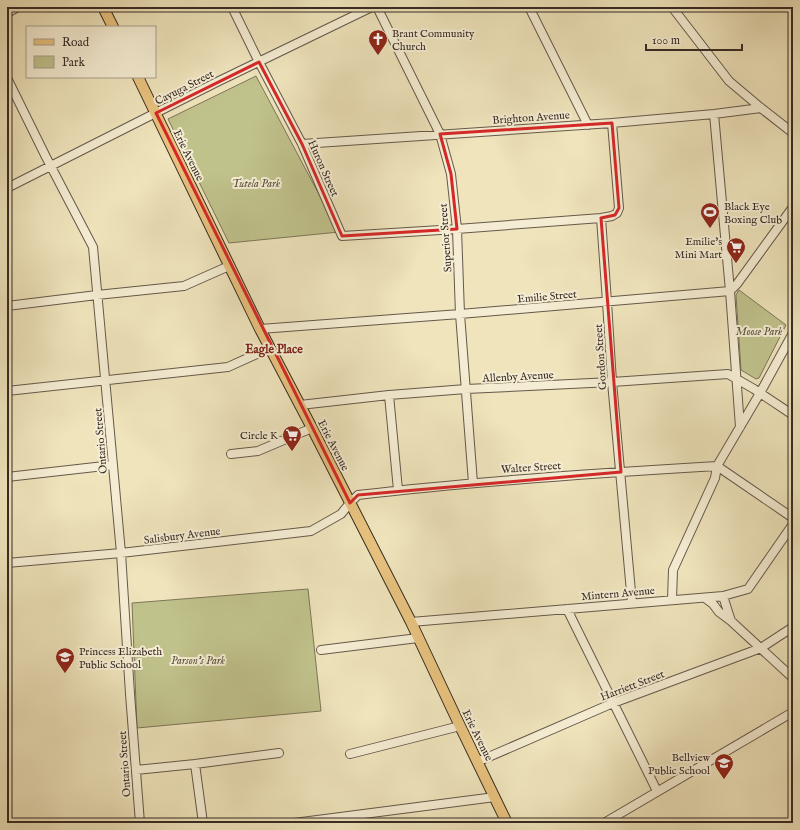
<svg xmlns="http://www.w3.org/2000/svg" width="800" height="830" font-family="'IM FELL English',serif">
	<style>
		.green { fill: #c0c28c; stroke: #7c7658 }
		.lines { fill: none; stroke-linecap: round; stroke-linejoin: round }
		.minor-casing { stroke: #65594b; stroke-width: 10 }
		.major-casing { stroke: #372b25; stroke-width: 12 }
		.minor { stroke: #f5edd3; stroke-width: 8 }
		.major { stroke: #e8c27e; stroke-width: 10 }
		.marked { fill: none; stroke: #d62828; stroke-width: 3; stroke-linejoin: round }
		.labels { text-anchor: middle; stroke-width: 4; stroke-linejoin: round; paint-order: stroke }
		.poi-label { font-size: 11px; fill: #372b25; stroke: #f5edd3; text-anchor: start }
		.street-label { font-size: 11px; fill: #372b25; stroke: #f5edd3 }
		.park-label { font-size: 11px; font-style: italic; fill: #59513f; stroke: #f5edd3 }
		.neighbourhood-label { font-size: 12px; font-weight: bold; fill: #7a1f14; stroke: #f5edd3 }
	</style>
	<rect width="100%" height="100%" fill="#efe4bc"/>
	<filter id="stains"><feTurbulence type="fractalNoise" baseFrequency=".005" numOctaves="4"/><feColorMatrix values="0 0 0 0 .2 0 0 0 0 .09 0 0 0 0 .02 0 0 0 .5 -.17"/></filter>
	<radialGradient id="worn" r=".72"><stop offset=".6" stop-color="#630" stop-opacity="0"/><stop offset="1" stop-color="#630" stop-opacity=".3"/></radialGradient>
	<path class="green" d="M 256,76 L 339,232 L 229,243 L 168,119 Z
		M 739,290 L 786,325 L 759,378 L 756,379 L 741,370 L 736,295 Z
		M 308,589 L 321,711 L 137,728 L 132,603 Z"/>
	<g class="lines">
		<g class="minor-casing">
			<path id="minor" d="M 232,7 L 259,62 L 302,144 L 342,236 L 457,229 L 601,218 L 612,216 L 617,213 L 619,208 L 612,123
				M 377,7 L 440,134 L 451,174 L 457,229 L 460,314 L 473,483
				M 529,7 L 588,125
				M 672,7 L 729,81 L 761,108 L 793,133
				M 7,13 L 18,7
				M 7,78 L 46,157 L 93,247 L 121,553 L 130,694 L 140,823
				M 714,114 L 730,291 L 740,427
				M 302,144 L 612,123 L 714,114 L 761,108
				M 7,188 L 217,82 L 372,7
				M 601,218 L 607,302 L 612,382 L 632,603
				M 7,306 L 97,295 L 184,286 L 229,266
				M 260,329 L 460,314 L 730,291 L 737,284 L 793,207
				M 7,391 L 228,367 L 270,348
				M 389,395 L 398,490
				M 300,405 L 389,395 L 466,389 L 612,382 L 728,374 L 754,389 L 793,415
				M 231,454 L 258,451 L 312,428
				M 717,466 L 793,518
				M 7,477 L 113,465
				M 7,563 L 121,553 L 311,531 L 341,514 L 350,503 L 358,495 C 477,481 597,473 717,466
				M 723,596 L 731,621
				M 705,598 L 713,604 L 719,612 L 731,621 L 793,678
				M 672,600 L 673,570 L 715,478 L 717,466 L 760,393 L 793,333
				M 567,609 L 657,791
				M 411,622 L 723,596 L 748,589 L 793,524
				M 321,650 L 418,638
				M 350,754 L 460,726
				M 477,762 L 613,703 L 761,648 L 793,627
				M 195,764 L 203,823
				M 136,770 L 195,764 L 279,753
				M 294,823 L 495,797
				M 604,823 L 793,712"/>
		</g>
		<g class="major-casing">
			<path id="major" d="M 103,7 L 113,27
				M 138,77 L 260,329 L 312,428 L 411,622 L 460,726 L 507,823"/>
		</g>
		<use href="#minor" class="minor"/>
		<use href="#major" class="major"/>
	</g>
	<path class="marked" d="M 259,62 L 302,144 L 342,236 L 457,229 L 451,174 L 440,134 L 612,123 L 619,208 L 615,215 L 601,218 L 621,472 L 358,495 L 350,503 L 156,113 Z"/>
	<defs>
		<g id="church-pin" transform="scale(1)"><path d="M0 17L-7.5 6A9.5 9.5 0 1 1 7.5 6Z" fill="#8f2418" stroke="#f5edd3"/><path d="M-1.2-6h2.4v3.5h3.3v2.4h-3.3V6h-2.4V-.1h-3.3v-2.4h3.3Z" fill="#fff"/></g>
		<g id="stadium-pin" transform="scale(1)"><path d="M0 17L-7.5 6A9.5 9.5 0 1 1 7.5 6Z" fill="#8f2418" stroke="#f5edd3"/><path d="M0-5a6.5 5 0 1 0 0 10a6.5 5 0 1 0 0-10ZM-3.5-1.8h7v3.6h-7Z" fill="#fff"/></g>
		<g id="supermarket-pin" transform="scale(1)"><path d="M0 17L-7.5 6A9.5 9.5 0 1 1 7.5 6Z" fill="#8f2418" stroke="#f5edd3"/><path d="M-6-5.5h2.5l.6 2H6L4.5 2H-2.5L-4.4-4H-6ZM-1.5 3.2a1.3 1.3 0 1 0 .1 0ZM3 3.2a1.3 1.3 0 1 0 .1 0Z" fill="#fff"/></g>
		<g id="school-pin" transform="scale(1)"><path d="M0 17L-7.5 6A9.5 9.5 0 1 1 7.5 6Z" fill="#8f2418" stroke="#f5edd3"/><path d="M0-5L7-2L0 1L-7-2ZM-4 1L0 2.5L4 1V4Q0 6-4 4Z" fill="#fff"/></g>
	</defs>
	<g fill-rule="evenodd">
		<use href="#church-pin" x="378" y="39"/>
		<use href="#stadium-pin" x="710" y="212"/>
		<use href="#supermarket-pin" x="736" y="247"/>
		<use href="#supermarket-pin" x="292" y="435"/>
		<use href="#school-pin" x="65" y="657"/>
		<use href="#school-pin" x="724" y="763"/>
	</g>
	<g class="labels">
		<g class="poi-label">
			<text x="392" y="37">Brant Community<tspan x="392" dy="13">Church</tspan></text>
			<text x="724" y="210">Black Eye<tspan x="724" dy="13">Boxing Club</tspan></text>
			<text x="722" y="245" text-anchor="end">Emilie's<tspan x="722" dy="13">Mini Mart</tspan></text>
			<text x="278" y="439" text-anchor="end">Circle K</text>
			<text x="79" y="655">Princess Elizabeth<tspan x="79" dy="13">Public School</tspan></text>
			<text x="710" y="761" text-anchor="end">Bellview<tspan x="710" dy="13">Public School</tspan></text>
		</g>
		<g class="street-label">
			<text transform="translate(184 87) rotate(-27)" y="4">Cayuga Street</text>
			<text transform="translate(531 117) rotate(-4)" y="4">Brighton Avenue</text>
			<text transform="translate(189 155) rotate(64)" y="4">Erie Avenue</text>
			<text transform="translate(324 168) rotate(66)" y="4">Huron Street</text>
			<text transform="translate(445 238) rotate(-94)" y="4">Superior Street</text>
			<text transform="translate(547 296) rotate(-5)" y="4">Emilie Street</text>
			<text transform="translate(600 357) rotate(-94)" y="4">Gordon Street</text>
			<text transform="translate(518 376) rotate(-3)" y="4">Allenby Avenue</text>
			<text transform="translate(100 441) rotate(-95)" y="4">Ontario Street</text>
			<text transform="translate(334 445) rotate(63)" y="4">Erie Avenue</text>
			<text transform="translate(531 467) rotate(-4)" y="4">Walter Street</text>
			<text transform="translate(182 535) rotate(-7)" y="4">Salisbury Avenue</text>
			<text transform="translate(618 593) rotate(-5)" y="4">Mintern Avenue</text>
			<text transform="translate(632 685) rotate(-21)" y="4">Harriett Street</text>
			<text transform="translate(478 735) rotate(64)" y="4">Erie Avenue</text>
			<text transform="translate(124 764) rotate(-94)" y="4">Ontario Street</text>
		</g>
		<g class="park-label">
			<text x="256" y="187">Tutela Park</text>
			<text x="759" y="335">Moose Park</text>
			<text x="198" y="664">Parson's Park</text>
		</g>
		<g class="neighbourhood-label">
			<text x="274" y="353">Eagle Place</text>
		</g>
	</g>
	<rect width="800" height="830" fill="none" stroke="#efe4bc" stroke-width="24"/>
	<rect x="8" y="8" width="784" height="814" fill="none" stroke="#372b25" stroke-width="2"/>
	<rect x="12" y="12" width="776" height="806" fill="none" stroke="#372b25"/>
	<rect x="26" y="26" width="130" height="52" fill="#f5edd3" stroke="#a99f8d"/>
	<rect x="34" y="39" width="20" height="6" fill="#e8c27e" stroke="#a99f8d"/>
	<text x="62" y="46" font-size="12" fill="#372b25">Road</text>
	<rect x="34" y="56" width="20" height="12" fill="#c0c28c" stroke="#a99f8d"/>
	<text x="62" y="66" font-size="12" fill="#372b25">Park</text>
	<path d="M646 44v6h96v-6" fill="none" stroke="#372b25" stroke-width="2"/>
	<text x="652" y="44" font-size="12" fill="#372b25" stroke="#f5edd3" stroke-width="3" paint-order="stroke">100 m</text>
	<rect width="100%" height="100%" filter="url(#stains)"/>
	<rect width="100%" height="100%" fill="url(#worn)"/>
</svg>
